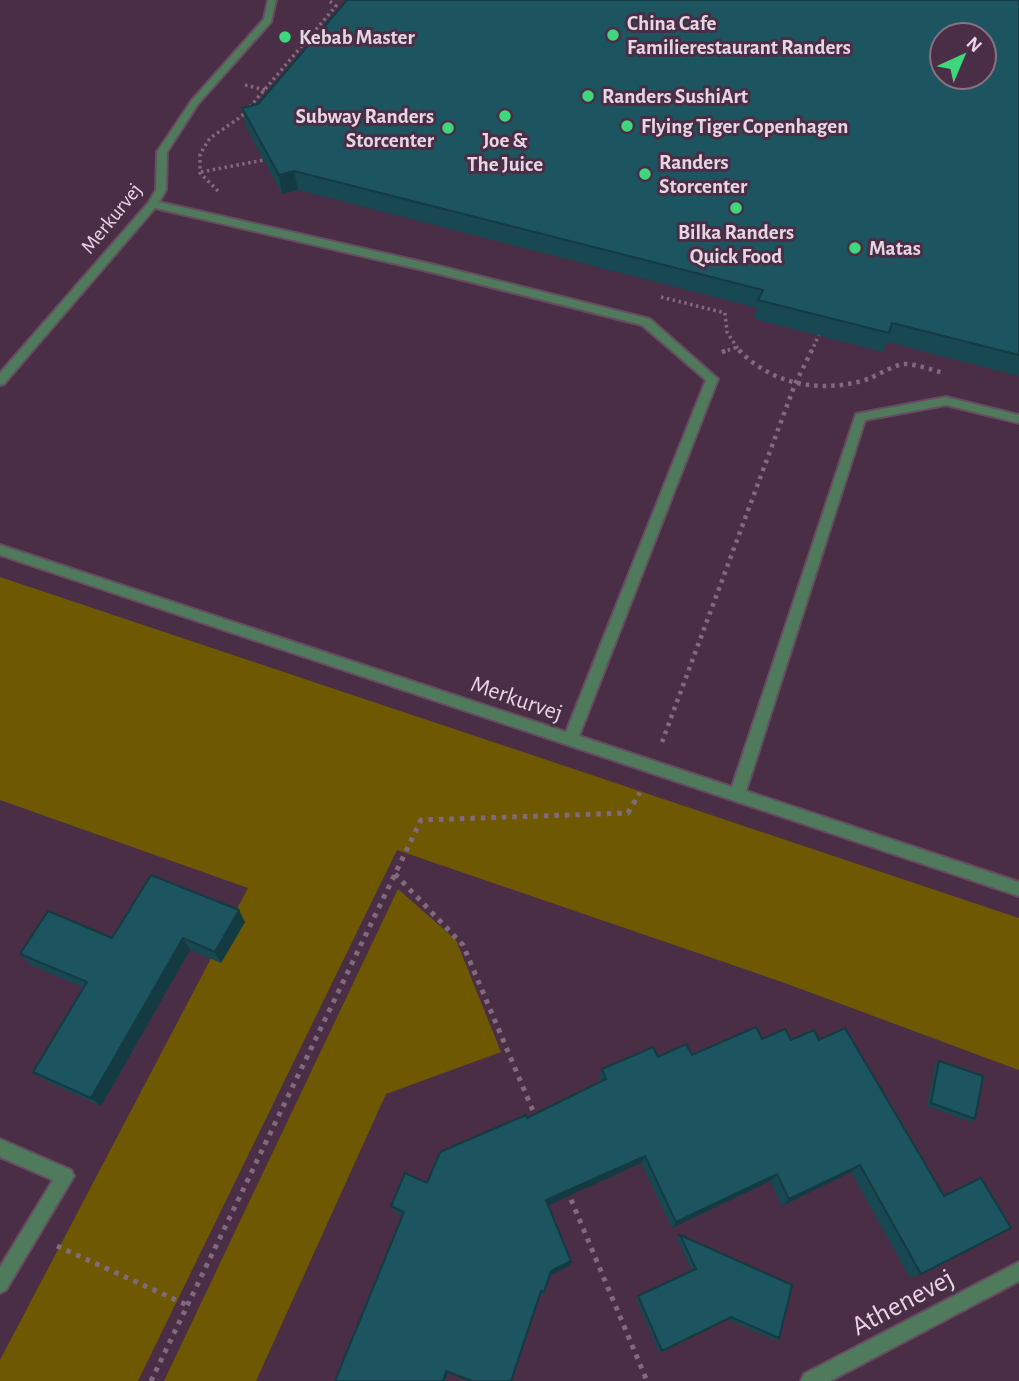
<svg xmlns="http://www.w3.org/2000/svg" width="1019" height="1381" font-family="'Alegreya Sans',sans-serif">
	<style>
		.green { fill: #6e5902 }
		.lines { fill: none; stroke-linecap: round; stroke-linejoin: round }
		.service-casing { stroke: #664c61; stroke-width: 4 }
		.minor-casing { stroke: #664c61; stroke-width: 4 }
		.path-far2 { stroke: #826a7d; stroke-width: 3.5; stroke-dasharray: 2.5 3.5; stroke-linecap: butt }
		.path-far1 { stroke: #826a7d; stroke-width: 4.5; stroke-dasharray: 3.5 5; stroke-linecap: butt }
		.path { stroke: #826a7d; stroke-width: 5; stroke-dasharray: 4.5 6; stroke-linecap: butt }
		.service { fill: #4f7a5b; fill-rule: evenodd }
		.minor { fill: #4f7a5b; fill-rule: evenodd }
		.wall { fill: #184852 }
		.shaded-wall { fill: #143b42 }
		.building { fill: #1c545f; stroke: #143b42; stroke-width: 2; fill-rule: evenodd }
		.poi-dot { fill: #3fd77d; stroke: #4a2e45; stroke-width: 2.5 }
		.labels { text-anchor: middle; stroke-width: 6; stroke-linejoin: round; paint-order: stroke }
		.far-poi-label { font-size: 21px; font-weight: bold; fill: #e7d5e3; stroke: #4a2e45; text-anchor: start }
		.far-street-label { font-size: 21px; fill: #e7d5e3; stroke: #4a2e45 }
		.street-label { font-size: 24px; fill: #e7d5e3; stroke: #4a2e45 }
		.near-street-label { font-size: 28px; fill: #e7d5e3; stroke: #4a2e45 }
	</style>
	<rect width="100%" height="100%" fill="#4a2e45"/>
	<path class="green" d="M 0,577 L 1019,918 L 1019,1070 L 782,982 L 397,850 L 138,1381 L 0,1381 L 0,1360 L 248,888 L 0,800 Z
		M 398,889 L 456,940 L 501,1052 L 386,1094 L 256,1381 L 164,1381 Z"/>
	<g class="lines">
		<g class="service-casing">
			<path id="service" d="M 268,0 L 276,0 L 271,22 L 198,104 L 167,152 L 166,190 L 159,202 L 427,263 L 650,319 L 718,379 L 579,736 L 732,787 L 856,414 L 946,397 L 1019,415 L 1019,423 L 946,405 L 865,420 L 746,791 L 1019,882 L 1019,896 L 0,555 L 0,545 L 566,732 L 706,380 L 642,325 L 427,271 L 155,208 L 4,384 L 0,385 L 0,373 L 149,202 L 156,190 L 157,152 L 192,100 L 264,19 Z"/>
		</g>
		<g class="minor-casing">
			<path id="minor" d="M 0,1139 L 71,1170 L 74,1176 L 6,1290 L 0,1293 L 0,1267 L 53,1180 L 0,1157 Z
				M 1019,1262 L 1019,1281 L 830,1381 L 801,1381 L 804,1374 Z"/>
		</g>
		<path class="path-far2" d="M 245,85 L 265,90
			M 201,172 L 264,160
			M 218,191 L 200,173 L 200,154 L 210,138 L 242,116 L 336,6 L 328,0
			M 661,297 L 725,313 L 727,332 L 740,352
			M 722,352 L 738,347
			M 811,352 L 819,335"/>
		<path class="path-far1" d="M 739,350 C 772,385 822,394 868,379 C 879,375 896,363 907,364 C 919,365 932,370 944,373
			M 722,352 L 728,350
			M 662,742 L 795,384 L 812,350
			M 634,803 L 640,792"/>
		<path class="path" d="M 395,874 L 463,945 L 536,1118
			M 567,1190 L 647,1381
			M 57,1246 L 187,1305
			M 151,1381 L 421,820 L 628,813 L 635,801"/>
		<use href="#service" class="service"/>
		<use href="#minor" class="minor"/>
	</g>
	<path class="wall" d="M 1019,0 L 1019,376 L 887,342 L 883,352 L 754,319 L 757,308 L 298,190 L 282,194 L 246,127 L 242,108 Z
		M 245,922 L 221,963 L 190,950 L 101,1106 L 44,1080 L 33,1072 L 84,988 L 31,965 L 20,954 L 112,938 Z
		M 785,1029 L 921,1274 L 910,1278 L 851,1172 L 782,1206 L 770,1181 L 672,1228 L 641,1163 L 548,1205 L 569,1266 L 549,1276 L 543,1296 L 540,1295 L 512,1381 L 468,1381 L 448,1373 L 445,1381 L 335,1381 L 402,1216 L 395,1212 L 391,1206 L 527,1118 L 601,1082 L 599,1078 L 602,1069 L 658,1057 L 692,1055 L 762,1039 Z
		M 939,1061 L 975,1119 L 971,1122 L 927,1106 L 935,1064 Z
		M 680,1235 L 779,1338 L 774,1340 L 727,1319 L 659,1352 L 636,1299 L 638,1296 L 692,1270 L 677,1239 Z"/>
	<path class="shaded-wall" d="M 294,171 L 298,190 L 282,194 L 279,175 Z
		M 239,910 L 245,922 L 221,963 L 215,952 Z
		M 183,938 L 190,950 L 101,1106 L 91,1098 Z
		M 645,1156 L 641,1163 L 545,1207 L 546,1200 Z
		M 860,1165 L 851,1172 L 782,1206 L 789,1199 Z
		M 777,1174 L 770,1181 L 672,1228 L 676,1222 Z
		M 571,1261 L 569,1266 L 549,1276 L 543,1296 L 551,1271 Z
		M 446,1371 L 448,1373 L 445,1381 L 443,1381 Z"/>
	<path class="building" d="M 347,0 L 1019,0 L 1019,355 L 892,323 L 889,333 L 758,300 L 763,290 L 294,171 L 279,175 L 242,108 L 258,104 ZM 942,35 L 984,35 L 984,77 L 942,77 Z
		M 151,875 L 239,910 L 215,952 L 183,938 L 91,1098 L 33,1072 L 87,982 L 20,954 L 48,911 L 112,938 Z
		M 756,1027 L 762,1039 L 785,1029 L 791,1040 L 814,1030 L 819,1040 L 845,1028 L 944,1196 L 981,1178 L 1011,1228 L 921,1274 L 860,1165 L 789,1199 L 777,1174 L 676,1222 L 645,1156 L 546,1200 L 571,1261 L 551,1271 L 544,1292 L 541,1291 L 511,1381 L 472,1381 L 446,1371 L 443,1381 L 335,1381 L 404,1212 L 391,1206 L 405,1173 L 427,1183 L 440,1152 L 526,1115 L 527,1118 L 606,1079 L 602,1069 L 653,1047 L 658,1057 L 686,1044 L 692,1055 Z
		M 939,1061 L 983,1076 L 975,1119 L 931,1103 Z
		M 680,1235 L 792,1285 L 779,1338 L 731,1317 L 662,1351 L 638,1296 L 696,1269 Z"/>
	<g class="poi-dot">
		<circle cx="613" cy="35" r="7"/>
		<circle cx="285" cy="37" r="7"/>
		<circle cx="588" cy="96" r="7"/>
		<circle cx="505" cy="116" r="7"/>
		<circle cx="627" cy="126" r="7"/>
		<circle cx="448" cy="128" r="7"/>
		<circle cx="645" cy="174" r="7"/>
		<circle cx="736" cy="208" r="7"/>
		<circle cx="855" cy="248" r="7"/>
	</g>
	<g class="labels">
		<g class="far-poi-label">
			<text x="627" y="30">China Cafe<tspan x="627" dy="24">Familierestaurant Randers</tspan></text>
			<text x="299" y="44">Kebab Master</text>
			<text x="602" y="103">Randers SushiArt</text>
			<text x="434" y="123" text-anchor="end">Subway Randers<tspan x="434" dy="24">Storcenter</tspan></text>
			<text x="641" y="133">Flying Tiger Copenhagen</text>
			<text x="505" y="147" text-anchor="middle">Joe &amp;<tspan x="505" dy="24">The Juice</tspan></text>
			<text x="659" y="169">Randers<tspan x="659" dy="24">Storcenter</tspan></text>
			<text x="736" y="239" text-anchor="middle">Bilka Randers<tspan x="736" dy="24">Quick Food</tspan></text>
			<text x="869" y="255">Matas</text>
		</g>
		<g class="far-street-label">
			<text transform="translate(111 218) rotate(-51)" y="7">Merkurvej</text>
		</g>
		<g class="street-label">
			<text transform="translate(517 698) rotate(19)" y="8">Merkurvej</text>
		</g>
		<g class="near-street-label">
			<text transform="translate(902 1301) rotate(-28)" y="10">Athenevej</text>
		</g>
	</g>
	<g transform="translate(963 56) rotate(44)"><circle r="33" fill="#4a2e45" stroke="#897184" stroke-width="2"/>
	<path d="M0-5L12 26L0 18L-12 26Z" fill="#3fd77d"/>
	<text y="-10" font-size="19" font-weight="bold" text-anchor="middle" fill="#e7d5e3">N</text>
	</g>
</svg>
